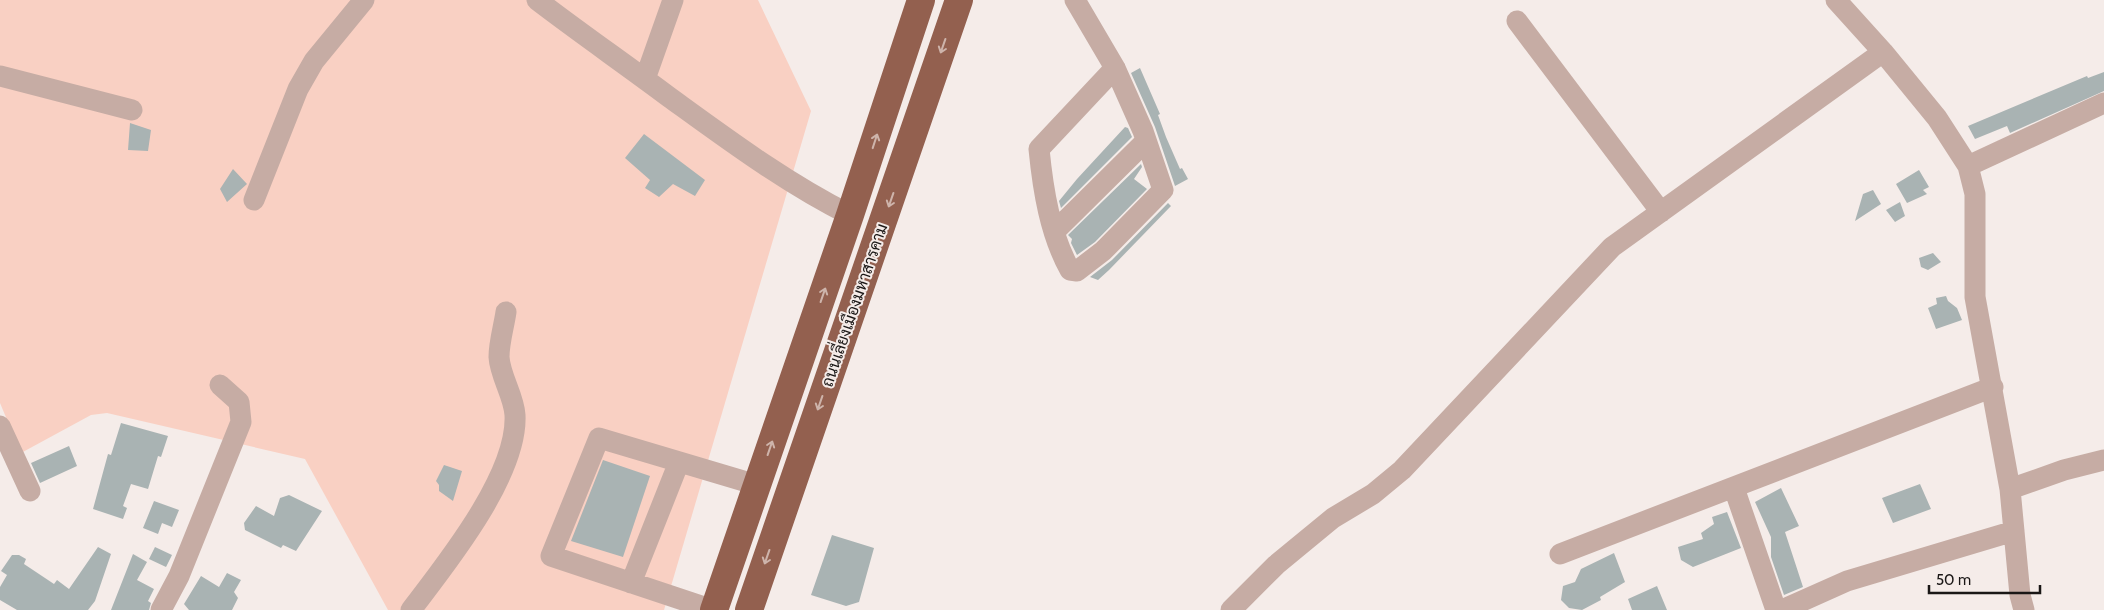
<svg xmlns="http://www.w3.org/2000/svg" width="2104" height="610" font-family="Cabin,Sarabun,sans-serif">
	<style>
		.green { fill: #f9d0c3 }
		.building { fill: #a9b3b3 }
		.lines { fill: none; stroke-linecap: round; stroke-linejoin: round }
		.minor { stroke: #c6aca4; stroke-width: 21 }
		.highway { stroke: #93604f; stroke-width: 28 }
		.oneway { stroke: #ceb4ab }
		.labels { text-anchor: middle; stroke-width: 4; stroke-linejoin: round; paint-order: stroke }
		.street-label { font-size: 16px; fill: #1a1716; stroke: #f5ece9 }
	</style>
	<rect width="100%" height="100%" fill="#f5ece9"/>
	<path class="green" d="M 0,0 L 758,0 L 811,111 L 664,610 L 388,610 L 305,459 L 107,413 L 91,415 L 21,453 L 0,403 Z"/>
	<path class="building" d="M 1140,68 L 1160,114 L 1158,115 L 1166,137 L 1180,169 L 1182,168 L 1188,179 L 1175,186 L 1155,127 L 1131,73 Z
		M 2104,72 L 2104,91 L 2010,133 L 2007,126 L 1975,139 L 1968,126 L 2087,76 L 2088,78 Z
		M 130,123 L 151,130 L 148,151 L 128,150 Z
		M 1125,127 L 1128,128 L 1132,137 L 1061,208 L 1059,201 L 1077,179 Z
		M 644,134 L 705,180 L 695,196 L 673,184 L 659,197 L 645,188 L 650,180 L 625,158 Z
		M 1141,164 L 1142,167 L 1134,179 L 1147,189 L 1095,242 L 1077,255 L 1071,243 L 1072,239 L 1068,235 Z
		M 233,169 L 247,184 L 227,202 L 220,189 Z
		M 1919,170 L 1929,187 L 1923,190 L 1927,194 L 1907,203 L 1896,184 Z
		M 1873,190 L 1881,204 L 1855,221 L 1863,194 Z
		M 1900,202 L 1905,216 L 1895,222 L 1886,210 Z
		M 1168,203 L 1171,206 L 1109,270 L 1098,280 L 1090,277 L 1112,260 Z
		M 1933,253 L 1941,262 L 1928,270 L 1921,267 L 1919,258 Z
		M 1946,296 L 1948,301 L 1957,308 L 1962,320 L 1936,329 L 1928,308 L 1937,304 L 1936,298 Z
		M 121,423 L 168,436 L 161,457 L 158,456 L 148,489 L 131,484 L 123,506 L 127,508 L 123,519 L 93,509 L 108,454 L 111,455 Z
		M 69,446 L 77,466 L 40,483 L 31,463 Z
		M 603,460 L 650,476 L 623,557 L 571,541 Z
		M 444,465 L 462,471 L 453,501 L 439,491 L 439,485 L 436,481 Z
		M 1920,484 L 1931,509 L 1893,523 L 1882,498 Z
		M 1781,488 L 1799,526 L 1785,532 L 1803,587 L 1784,595 L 1771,557 L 1771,537 L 1755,502 Z
		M 289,495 L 322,511 L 296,551 L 283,545 L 281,548 L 245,530 L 244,523 L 256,506 L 274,516 L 280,498 Z
		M 154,501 L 179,510 L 172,527 L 162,523 L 158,534 L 143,528 Z
		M 1727,512 L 1741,548 L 1693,567 L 1681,560 L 1678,547 L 1703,539 L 1701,533 L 1714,524 L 1712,517 Z
		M 832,535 L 874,548 L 859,602 L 846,606 L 811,595 Z
		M 98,547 L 111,554 L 95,601 L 88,610 L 17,610 L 0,600 L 0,587 L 7,575 L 1,571 L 12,555 L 19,555 L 26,559 L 24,564 L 54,584 L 57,580 L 69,589 Z
		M 155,547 L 172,555 L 166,567 L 149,559 Z
		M 1614,553 L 1625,582 L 1600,597 L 1601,600 L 1582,610 L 1569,608 L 1561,600 L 1563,586 L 1575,582 L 1581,569 Z
		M 133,554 L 147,562 L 137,580 L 154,589 L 148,601 L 151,603 L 149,610 L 111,610 Z
		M 227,573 L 241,580 L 234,592 L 238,598 L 232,610 L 189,610 L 184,604 L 201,576 L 219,587 Z
		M 1657,586 L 1667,610 L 1632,610 L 1628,599 Z"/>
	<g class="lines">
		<path class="minor" d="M 537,0 C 580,33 625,64 669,97 C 727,139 786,183 850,215
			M 1075,0 L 1115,68 L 1143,131 L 1163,190 L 1103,251 L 1077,271 L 1070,270 C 1050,234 1043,190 1039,149 L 1115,68
			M 1836,0 L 1883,52 L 1937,118 L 1968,166 L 1975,194 L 1975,297 L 2010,489 L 2020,595 L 2024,610
			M 1517,21 L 1661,212
			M 0,76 L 132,110
			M 645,79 L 673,0
			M 1968,166 L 2104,103
			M 254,200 L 298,89 L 314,61 L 364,0
			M 1055,231 L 1146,141
			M 0,426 L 30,491
			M 1734,488 L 1776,610
			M 2010,489 L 2064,470 L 2104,460
			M 1560,554 L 1993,387
			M 631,583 L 679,462
			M 161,610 L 179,576 L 241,422 L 239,402 L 220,385
			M 411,610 C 446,564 518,475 515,415 C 514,396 500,376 499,357 C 499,342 504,326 506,312
			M 713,610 L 551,556 L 599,438 L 757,485
			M 1231,610 L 1276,565 L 1333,518 L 1373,494 L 1402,470 L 1612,247 L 1883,52
			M 1782,610 L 1847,581 L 2014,531"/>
		<path class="highway" d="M 714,610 L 850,215 L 921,0
			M 749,610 L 959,0"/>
	</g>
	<defs><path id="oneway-shaft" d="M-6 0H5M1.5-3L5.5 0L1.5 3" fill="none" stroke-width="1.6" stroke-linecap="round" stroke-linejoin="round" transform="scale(1.25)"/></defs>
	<g class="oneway">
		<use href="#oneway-shaft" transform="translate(943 46) rotate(109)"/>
		<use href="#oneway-shaft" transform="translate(875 141) rotate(-72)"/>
		<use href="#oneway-shaft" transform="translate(891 200) rotate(109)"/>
		<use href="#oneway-shaft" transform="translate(823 295) rotate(-71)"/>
		<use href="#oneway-shaft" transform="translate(820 403) rotate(109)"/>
		<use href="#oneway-shaft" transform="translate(770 448) rotate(-71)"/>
		<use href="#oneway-shaft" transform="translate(767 557) rotate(109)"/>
	</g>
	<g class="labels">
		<g class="street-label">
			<text transform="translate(854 305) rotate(-71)" y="6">ถนนเลี่ยงเมืองมหาสารคาม</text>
		</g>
	</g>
	<path d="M1929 585v8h111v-8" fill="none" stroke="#1a1716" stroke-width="2.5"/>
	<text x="1936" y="585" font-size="15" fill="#1a1716" stroke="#f5ece9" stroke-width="4" paint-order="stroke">50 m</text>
</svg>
